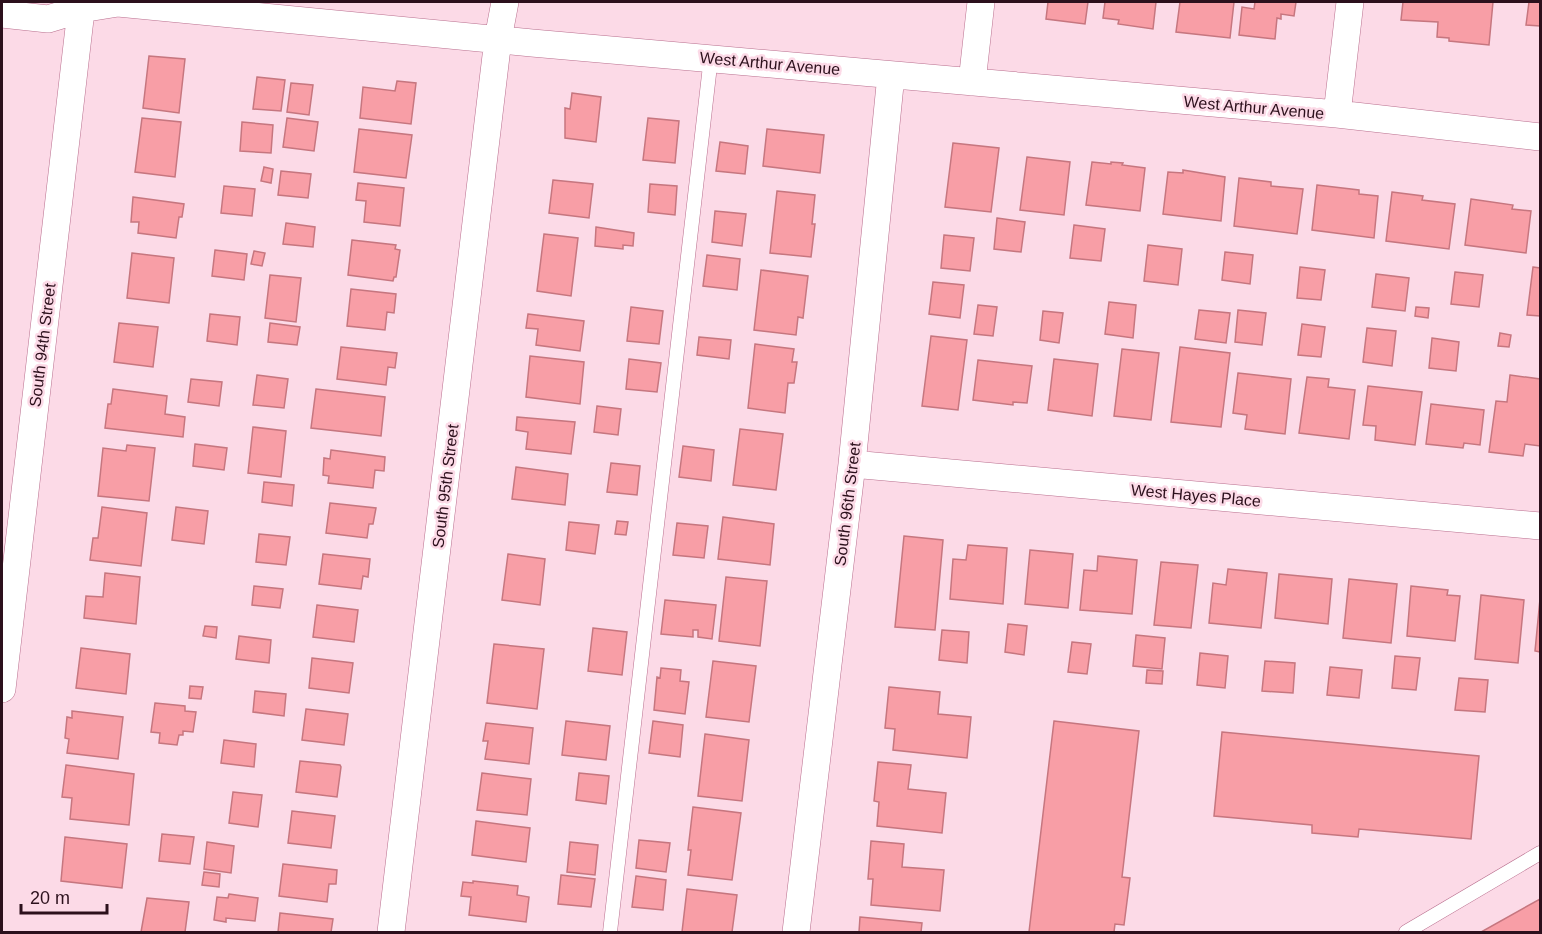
<svg xmlns="http://www.w3.org/2000/svg" width="1542" height="934" font-family="Helvetica,sans-serif">
	<style>
		.building { fill: #f89ea6; stroke: #c6767f; stroke-width: 1.5 }
		.lines { fill: none; stroke-linecap: round; stroke-linejoin: round }
		.lane-casing { stroke: #b96f8e; stroke-width: 15 }
		.street-casing { stroke: #b96f8e; stroke-width: 28 }
		.lane { stroke: #fff; stroke-width: 14 }
		.street { stroke: #fff; stroke-width: 27 }
		.labels { text-anchor: middle; stroke-width: 5; stroke-linejoin: round; paint-order: stroke }
		.street-label { font-size: 16px; fill: #2c101c; stroke: #fcdae7 }
	</style>
	<rect width="100%" height="100%" fill="#fcdae7"/>
	<path class="building" d="M 1048,2 L 1088,2 L 1085,24 L 1046,19 Z
		M 1105,2 L 1156,2 L 1153,29 L 1118,24 L 1119,20 L 1103,18 Z
		M 1180,2 L 1234,2 L 1230,38 L 1176,32 Z
		M 1255,2 L 1296,2 L 1294,16 L 1281,14 L 1281,19 L 1277,18 L 1275,39 L 1239,35 L 1242,7 L 1254,9 Z
		M 1403,2 L 1493,2 L 1489,45 L 1449,41 L 1449,38 L 1437,37 L 1438,22 L 1401,20 Z
		M 1529,2 L 1540,2 L 1540,26 L 1526,25 Z
		M 149,56 L 185,59 L 179,113 L 143,108 Z
		M 257,77 L 285,80 L 281,111 L 253,109 Z
		M 397,81 L 416,83 L 411,124 L 360,118 L 363,87 L 395,91 Z
		M 291,83 L 313,85 L 309,115 L 287,112 Z
		M 572,93 L 601,97 L 596,142 L 565,138 L 565,108 L 570,109 Z
		M 142,118 L 181,122 L 175,177 L 135,172 Z
		M 287,118 L 318,122 L 314,151 L 283,147 Z
		M 648,118 L 679,121 L 675,163 L 643,160 Z
		M 242,122 L 273,125 L 271,153 L 240,151 Z
		M 359,129 L 412,135 L 406,178 L 354,172 Z
		M 767,129 L 824,135 L 820,173 L 763,166 Z
		M 720,142 L 748,146 L 745,174 L 716,171 Z
		M 953,143 L 999,148 L 991,212 L 945,207 Z
		M 1027,157 L 1070,162 L 1064,215 L 1020,210 Z
		M 1092,162 L 1111,164 L 1111,162 L 1123,163 L 1122,165 L 1145,168 L 1140,211 L 1086,205 Z
		M 264,167 L 273,169 L 271,183 L 261,181 Z
		M 1183,170 L 1225,177 L 1221,221 L 1163,214 L 1168,172 L 1183,173 Z
		M 281,171 L 311,174 L 308,198 L 278,195 Z
		M 1239,178 L 1271,182 L 1271,186 L 1303,189 L 1297,234 L 1234,226 Z
		M 553,180 L 593,184 L 589,218 L 549,213 Z
		M 358,183 L 404,188 L 400,226 L 364,222 L 366,201 L 356,200 Z
		M 650,184 L 677,186 L 675,215 L 648,212 Z
		M 1317,185 L 1359,190 L 1359,194 L 1378,196 L 1374,238 L 1312,230 Z
		M 224,186 L 255,189 L 252,216 L 221,213 Z
		M 777,191 L 815,195 L 812,224 L 815,224 L 811,257 L 770,253 Z
		M 1392,192 L 1423,196 L 1422,200 L 1455,204 L 1449,249 L 1386,241 Z
		M 133,197 L 184,204 L 182,217 L 179,217 L 176,238 L 138,233 L 139,222 L 131,222 Z
		M 1471,199 L 1513,205 L 1512,209 L 1531,211 L 1526,253 L 1465,245 Z
		M 715,211 L 746,214 L 742,246 L 712,242 Z
		M 997,218 L 1025,222 L 1021,252 L 994,249 Z
		M 286,223 L 315,227 L 313,247 L 283,244 Z
		M 1074,225 L 1105,229 L 1101,261 L 1070,258 Z
		M 596,227 L 634,233 L 633,246 L 623,245 L 623,249 L 595,246 Z
		M 544,234 L 578,238 L 571,296 L 537,291 Z
		M 944,235 L 974,238 L 970,271 L 941,268 Z
		M 352,240 L 396,245 L 395,249 L 400,250 L 396,277 L 394,277 L 393,281 L 348,275 Z
		M 1148,245 L 1182,249 L 1178,285 L 1144,281 Z
		M 215,250 L 247,254 L 244,280 L 212,276 Z
		M 254,251 L 265,253 L 262,266 L 251,264 Z
		M 1225,252 L 1253,255 L 1250,284 L 1222,280 Z
		M 132,253 L 174,258 L 169,303 L 127,298 Z
		M 707,255 L 740,259 L 737,290 L 703,286 Z
		M 1300,267 L 1325,270 L 1321,300 L 1297,298 Z
		M 1533,267 L 1540,268 L 1540,316 L 1527,315 Z
		M 761,270 L 808,276 L 803,318 L 798,317 L 796,335 L 754,330 Z
		M 1455,272 L 1483,275 L 1479,307 L 1451,304 Z
		M 1376,274 L 1409,278 L 1405,311 L 1372,307 Z
		M 270,275 L 301,278 L 296,322 L 265,318 Z
		M 933,282 L 964,285 L 960,318 L 929,314 Z
		M 351,289 L 396,294 L 394,313 L 387,312 L 385,330 L 347,326 Z
		M 1109,302 L 1136,305 L 1133,338 L 1105,334 Z
		M 978,305 L 997,307 L 993,336 L 974,334 Z
		M 631,307 L 663,311 L 659,344 L 627,341 Z
		M 1416,307 L 1429,308 L 1428,318 L 1415,316 Z
		M 1199,310 L 1230,313 L 1226,343 L 1195,339 Z
		M 1238,310 L 1266,313 L 1262,345 L 1235,342 Z
		M 1043,311 L 1063,313 L 1059,343 L 1040,340 Z
		M 210,314 L 240,317 L 237,345 L 207,341 Z
		M 528,314 L 584,321 L 580,351 L 536,345 L 538,329 L 526,328 Z
		M 119,323 L 158,327 L 153,367 L 114,362 Z
		M 270,323 L 300,327 L 297,345 L 268,342 Z
		M 1302,324 L 1325,327 L 1321,357 L 1298,355 Z
		M 1367,328 L 1396,331 L 1392,366 L 1363,362 Z
		M 1500,333 L 1511,335 L 1509,347 L 1498,346 Z
		M 931,336 L 967,340 L 958,410 L 922,406 Z
		M 699,337 L 731,340 L 729,359 L 697,355 Z
		M 1432,338 L 1459,342 L 1456,371 L 1429,368 Z
		M 755,344 L 794,349 L 792,362 L 797,362 L 794,383 L 788,383 L 785,413 L 748,408 Z
		M 341,347 L 397,353 L 395,368 L 388,367 L 386,385 L 337,379 Z
		M 1180,347 L 1230,353 L 1221,427 L 1171,422 Z
		M 1122,349 L 1159,353 L 1151,420 L 1114,416 Z
		M 530,356 L 584,362 L 580,404 L 526,397 Z
		M 629,359 L 661,363 L 657,392 L 626,389 Z
		M 1054,359 L 1098,364 L 1092,416 L 1048,410 Z
		M 978,360 L 1032,366 L 1027,403 L 1013,402 L 1013,405 L 973,400 Z
		M 1238,373 L 1291,379 L 1285,434 L 1245,429 L 1247,415 L 1233,413 Z
		M 257,375 L 288,379 L 284,408 L 253,405 Z
		M 1510,375 L 1540,379 L 1540,446 L 1525,444 L 1523,456 L 1489,452 L 1496,401 L 1507,402 Z
		M 1307,377 L 1329,379 L 1328,387 L 1355,390 L 1349,439 L 1299,433 Z
		M 191,379 L 222,382 L 219,406 L 188,402 Z
		M 1368,386 L 1422,392 L 1415,445 L 1375,440 L 1376,426 L 1363,425 Z
		M 113,389 L 167,396 L 165,414 L 185,417 L 183,437 L 105,428 L 108,404 L 111,404 Z
		M 316,389 L 385,397 L 381,436 L 311,428 Z
		M 1431,404 L 1484,410 L 1480,445 L 1464,443 L 1463,448 L 1426,444 Z
		M 597,406 L 621,409 L 618,435 L 594,432 Z
		M 517,417 L 575,422 L 571,454 L 526,449 L 528,432 L 516,430 Z
		M 253,427 L 286,431 L 281,477 L 248,473 Z
		M 740,429 L 783,434 L 776,490 L 733,485 Z
		M 195,444 L 227,448 L 224,470 L 193,466 Z
		M 127,445 L 155,448 L 149,501 L 98,496 L 103,448 L 126,451 Z
		M 683,446 L 714,450 L 711,481 L 679,477 Z
		M 331,450 L 385,457 L 384,471 L 375,470 L 373,488 L 328,483 L 329,476 L 323,475 L 324,458 L 330,459 Z
		M 611,463 L 640,466 L 637,495 L 607,492 Z
		M 516,467 L 568,474 L 565,505 L 512,499 Z
		M 264,482 L 294,485 L 292,506 L 262,502 Z
		M 330,503 L 376,508 L 373,524 L 369,524 L 367,538 L 326,533 Z
		M 102,507 L 147,513 L 141,566 L 90,560 L 93,538 L 98,538 Z
		M 176,507 L 208,511 L 204,544 L 172,540 Z
		M 723,517 L 774,524 L 770,565 L 718,559 Z
		M 617,521 L 628,522 L 626,535 L 615,534 Z
		M 569,522 L 599,525 L 595,554 L 566,550 Z
		M 677,523 L 708,526 L 704,558 L 673,555 Z
		M 259,534 L 290,537 L 286,565 L 256,562 Z
		M 904,536 L 943,540 L 935,630 L 895,627 Z
		M 968,545 L 1007,548 L 1003,604 L 950,599 L 953,559 L 966,560 Z
		M 1030,550 L 1073,554 L 1068,608 L 1025,604 Z
		M 323,554 L 370,559 L 368,577 L 363,576 L 361,589 L 319,584 Z
		M 508,554 L 545,559 L 540,605 L 502,600 Z
		M 1098,556 L 1137,560 L 1132,614 L 1080,610 L 1084,570 L 1097,571 Z
		M 1161,562 L 1198,565 L 1191,628 L 1154,625 Z
		M 1228,569 L 1267,573 L 1261,628 L 1209,623 L 1213,583 L 1226,585 Z
		M 105,573 L 140,577 L 136,624 L 84,618 L 86,596 L 103,597 Z
		M 1279,574 L 1332,579 L 1328,624 L 1275,618 Z
		M 726,577 L 767,581 L 760,646 L 719,641 Z
		M 1349,579 L 1397,584 L 1391,643 L 1343,638 Z
		M 254,586 L 283,589 L 280,608 L 252,605 Z
		M 1411,586 L 1448,590 L 1447,595 L 1460,596 L 1455,641 L 1407,636 Z
		M 1481,595 L 1524,600 L 1518,663 L 1475,659 Z
		M 1540,599 L 1540,652 L 1535,651 Z
		M 665,600 L 716,605 L 712,639 L 698,637 L 698,630 L 693,630 L 693,637 L 661,634 Z
		M 317,605 L 358,610 L 354,642 L 313,637 Z
		M 1008,624 L 1027,626 L 1024,655 L 1005,652 Z
		M 205,626 L 217,627 L 216,638 L 203,636 Z
		M 593,628 L 627,632 L 622,675 L 588,671 Z
		M 942,630 L 969,632 L 967,663 L 939,660 Z
		M 1136,635 L 1165,638 L 1162,669 L 1133,666 Z
		M 239,636 L 271,640 L 269,663 L 236,659 Z
		M 1072,642 L 1091,644 L 1087,674 L 1068,672 Z
		M 494,644 L 544,649 L 537,709 L 487,703 Z
		M 81,648 L 130,654 L 126,694 L 76,688 Z
		M 1200,653 L 1228,656 L 1225,688 L 1197,685 Z
		M 1395,656 L 1420,658 L 1416,690 L 1392,688 Z
		M 312,658 L 353,663 L 349,693 L 309,688 Z
		M 713,661 L 756,666 L 749,722 L 706,717 Z
		M 1265,661 L 1295,663 L 1293,693 L 1262,691 Z
		M 1330,667 L 1362,670 L 1359,698 L 1327,695 Z
		M 661,668 L 681,670 L 680,681 L 689,682 L 685,714 L 654,710 L 657,677 L 660,678 Z
		M 1147,670 L 1163,671 L 1162,684 L 1146,683 Z
		M 1459,678 L 1488,680 L 1485,712 L 1455,710 Z
		M 190,686 L 203,687 L 201,699 L 189,698 Z
		M 889,687 L 940,692 L 938,714 L 971,717 L 967,758 L 893,750 L 895,729 L 885,728 Z
		M 255,691 L 286,694 L 284,716 L 253,712 Z
		M 155,703 L 185,706 L 185,711 L 196,712 L 193,732 L 183,731 L 183,735 L 179,735 L 177,745 L 159,743 L 160,733 L 151,732 Z
		M 306,709 L 348,714 L 344,745 L 302,740 Z
		M 72,711 L 123,717 L 118,759 L 67,753 L 69,739 L 65,738 L 67,717 L 72,718 Z
		M 566,721 L 610,726 L 606,760 L 562,755 Z
		M 653,721 L 683,725 L 680,757 L 649,753 Z
		M 1054,721 L 1139,731 L 1122,877 L 1130,878 L 1124,925 L 1115,924 L 1114,932 L 1029,932 Z
		M 486,723 L 533,728 L 529,764 L 485,759 L 488,741 L 483,741 Z
		M 1222,732 L 1479,756 L 1471,839 L 1359,829 L 1358,837 L 1312,833 L 1312,825 L 1214,816 Z
		M 705,734 L 749,740 L 742,801 L 698,796 Z
		M 224,740 L 256,744 L 254,767 L 221,763 Z
		M 300,761 L 340,765 L 341,767 L 337,797 L 296,792 Z
		M 878,762 L 911,765 L 908,789 L 946,793 L 942,833 L 877,826 L 879,802 L 874,801 Z
		M 66,765 L 134,774 L 129,825 L 70,819 L 72,798 L 62,797 Z
		M 482,773 L 531,779 L 527,815 L 477,810 Z
		M 579,773 L 609,776 L 606,804 L 576,800 Z
		M 233,792 L 262,795 L 258,827 L 229,823 Z
		M 693,807 L 741,813 L 732,880 L 688,875 L 691,850 L 688,850 Z
		M 292,811 L 335,816 L 331,848 L 288,843 Z
		M 476,821 L 530,828 L 526,862 L 472,855 Z
		M 162,834 L 194,837 L 190,864 L 159,861 Z
		M 65,837 L 127,844 L 122,888 L 61,881 Z
		M 639,840 L 670,843 L 666,872 L 636,868 Z
		M 871,841 L 904,844 L 902,867 L 944,870 L 940,911 L 871,905 L 873,879 L 868,879 Z
		M 207,842 L 234,846 L 231,873 L 204,869 Z
		M 570,842 L 598,845 L 595,875 L 567,872 Z
		M 283,864 L 337,870 L 336,884 L 329,884 L 327,902 L 279,896 Z
		M 204,872 L 220,874 L 219,887 L 202,885 Z
		M 561,875 L 595,879 L 591,907 L 558,904 Z
		M 636,876 L 666,880 L 663,910 L 632,907 Z
		M 473,881 L 518,886 L 517,895 L 529,897 L 526,922 L 469,915 L 471,897 L 461,896 L 463,882 L 473,883 Z
		M 687,889 L 737,895 L 732,932 L 682,932 Z
		M 229,894 L 258,898 L 255,921 L 226,918 L 226,922 L 214,920 L 217,897 L 228,898 Z
		M 147,898 L 189,902 L 185,932 L 141,932 Z
		M 1540,899 L 1540,932 L 1481,932 Z
		M 280,913 L 333,919 L 331,932 L 278,932 Z
		M 860,917 L 922,923 L 921,932 L 859,932 Z"/>
	<g class="lines">
		<g class="lane-casing">
			<path id="lane" d="M 610,932 L 711,57
				M 1406,932 L 1540,853"/>
		</g>
		<g class="street-casing">
			<path id="street" d="M 2,14 L 48,19 L 81,9 L 118,3 L 532,43 L 1337,114 L 1540,137
				M 972,82 L 981,2
				M 1337,114 L 1350,2
				M 852,464 L 1540,526
				M 2,689 L 82,2
				M 391,932 L 498,39 L 505,2
				M 796,932 L 852,464 L 891,75"/>
		</g>
		<use href="#lane" class="lane"/>
		<use href="#street" class="street"/>
	</g>
	<g class="labels">
		<g class="street-label">
			<text transform="translate(770 63) rotate(5)" y="6">West Arthur Avenue</text>
			<text transform="translate(1254 107) rotate(5)" y="6">West Arthur Avenue</text>
			<text transform="translate(42 345) rotate(-83)" y="6">South 94th Street</text>
			<text transform="translate(445 486) rotate(-83)" y="6">South 95th Street</text>
			<text transform="translate(1196 495) rotate(5)" y="6">West Hayes Place</text>
			<text transform="translate(847 504) rotate(-83)" y="6">South 96th Street</text>
		</g>
	</g>
	<rect width="1542" height="934" fill="none" stroke="#2c101c" stroke-width="6"/>
	<path d="M21 904v9h86v-9" fill="none" stroke="#2c101c" stroke-width="3"/>
	<text x="30" y="904" font-size="18" fill="#2c101c" stroke="#fcdae7" stroke-width="4.5" paint-order="stroke">20 m</text>
</svg>
